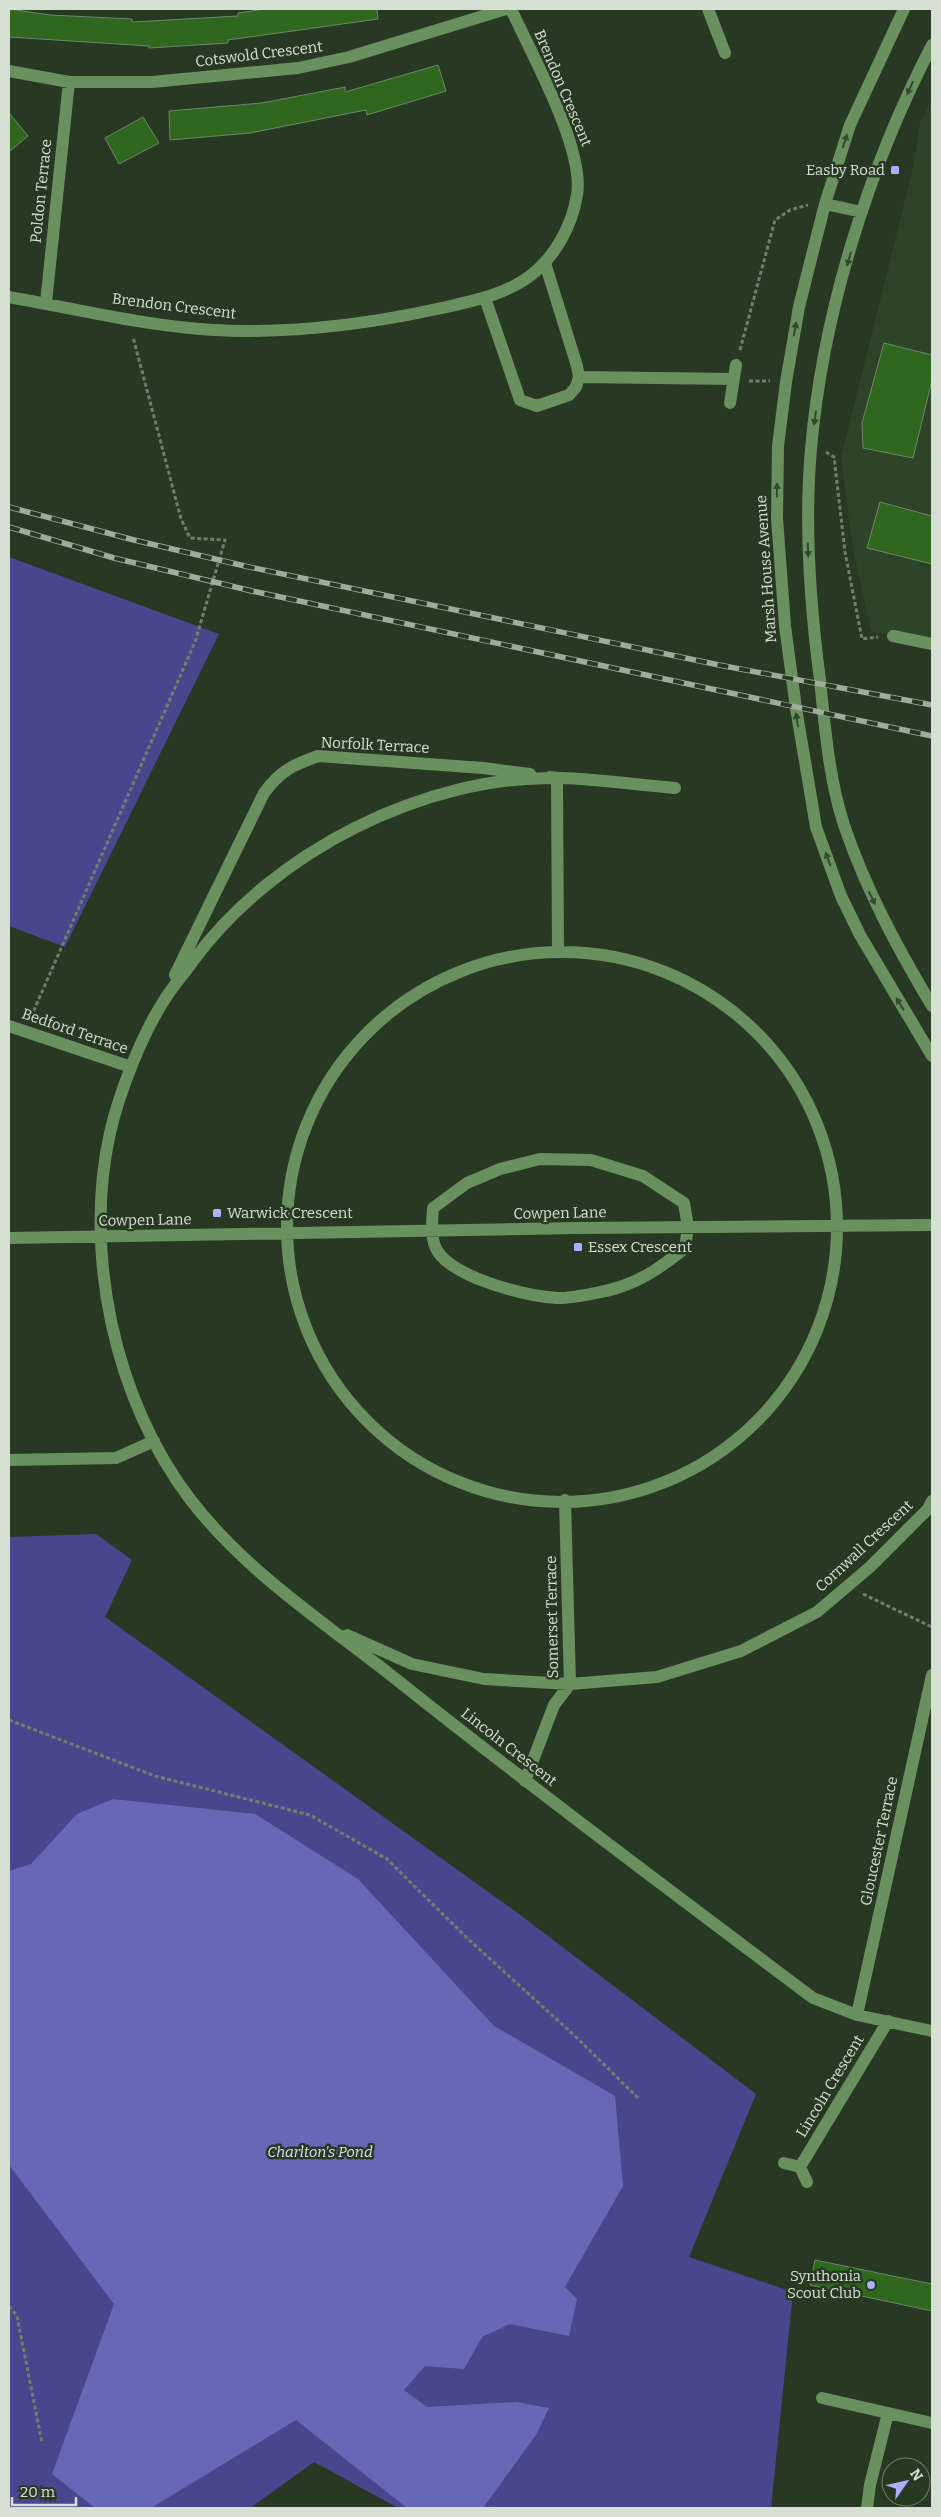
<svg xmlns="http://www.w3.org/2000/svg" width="941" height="2517" font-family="Bitter,serif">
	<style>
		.built { fill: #2e4428 }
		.green { fill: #48478d }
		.water { fill: #6767b8 }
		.building { fill: #2e671d; stroke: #70856b }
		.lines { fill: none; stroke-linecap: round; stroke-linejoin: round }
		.path { stroke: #707f6c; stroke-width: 3; stroke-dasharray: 4 2.5; stroke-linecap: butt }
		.minor { stroke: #6a9060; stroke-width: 12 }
		.rail-casing { stroke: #9fac9b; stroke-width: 5.5 }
		.rail { stroke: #273922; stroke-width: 4; stroke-dasharray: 11; stroke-linecap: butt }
		.oneway { fill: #344a2e }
		.poi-dot { fill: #acaffb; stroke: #273922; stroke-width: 2 }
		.labels { text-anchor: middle; stroke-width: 5; stroke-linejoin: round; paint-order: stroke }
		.street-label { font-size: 15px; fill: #d5e0d2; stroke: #273922 }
		.poi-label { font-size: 15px; fill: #d5e0d2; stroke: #273922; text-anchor: end }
		.park-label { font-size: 15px; font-style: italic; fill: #dee0f7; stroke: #273922 }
	</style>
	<rect width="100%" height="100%" fill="#273922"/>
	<path class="built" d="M 932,99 L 932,646 L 871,631 L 853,550 L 841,458 L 914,164 L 920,123 Z"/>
	<path class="green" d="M 9,557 L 219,634 L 65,947 L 9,926 Z
		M 96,1534 L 132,1560 L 105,1617 L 519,1914 L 756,2094 L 689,2257 L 793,2292 L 771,2508 L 398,2508 L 314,2462 L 250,2508 L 9,2508 L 9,1537 Z"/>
	<path class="water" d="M 113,1799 L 255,1814 L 358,1879 L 494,2026 L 615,2096 L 623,2186 L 565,2287 L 577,2299 L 569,2336 L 510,2324 L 482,2337 L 464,2369 L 425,2366 L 404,2390 L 427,2407 L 516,2402 L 549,2408 L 536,2435 L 483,2508 L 407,2508 L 296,2420 L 151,2508 L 95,2508 L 52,2474 L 114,2304 L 9,2165 L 9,1871 L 31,1864 L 77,1814 Z"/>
	<path class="building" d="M 9,9 L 50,15 L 132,19 L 132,22 L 238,16 L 238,13 L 266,9 L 377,9 L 378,19 L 228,40 L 228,43 L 149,48 L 149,46 L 9,37 Z
		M 438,65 L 446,91 L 367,115 L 366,110 L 250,133 L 170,140 L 169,111 L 262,103 L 345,87 L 345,92 Z
		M 9,113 L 28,136 L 9,152 Z
		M 143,117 L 159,143 L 119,164 L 105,138 Z
		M 884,343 L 932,355 L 932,380 L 913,458 L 863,448 L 862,423 Z
		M 880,502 L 932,516 L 932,564 L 867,548 Z
		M 815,2260 L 932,2284 L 932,2311 L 810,2285 Z"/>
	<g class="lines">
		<path class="path" d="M 740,350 L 775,220 L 790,210 L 808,205
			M 749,381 L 770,381
			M 826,452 L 834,457 L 845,552 L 862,639 L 878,637
			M 31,1017 L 195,642 L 225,540 L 190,538 L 181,519 L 133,337
			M 863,1594 L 932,1627
			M 9,1720 L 155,1776 L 310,1815 L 387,1859 L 467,1938 L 575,2036 L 639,2099
			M 9,2306 L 17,2316 L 42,2443"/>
		<path class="minor" d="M 708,9 L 725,53
			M 904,9 L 850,125 L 825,204 L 811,259 L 799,307 L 786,382 L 778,446 L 777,518 L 785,626 L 796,708 L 816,827 L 841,896 L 860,935 L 932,1056
			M 932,45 C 869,167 823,311 811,449 C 804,526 810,604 820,680 C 825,728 829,779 844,825 C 866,890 897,947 932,1006
			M 9,71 L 69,82 L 152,82 L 298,68 L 349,57 L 506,9
			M 825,204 L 862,212
			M 9,297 C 77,309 145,326 214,330 C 289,334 363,325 437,309 C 468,302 503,296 530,276 C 555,257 572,226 577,195 C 585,149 531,53 511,9
			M 485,298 L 520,400 L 537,406 L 569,395 L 576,387 L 579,377 L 577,366 L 545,263
			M 46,303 L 69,82
			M 579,377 L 734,379
			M 730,403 L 736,365
			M 893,636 L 932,644
			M 550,777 L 557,778 L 558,951
			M 675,788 C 637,785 598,779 560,778 C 424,775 273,852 193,961 C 184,974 173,986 165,999 C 142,1034 119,1093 110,1133 C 83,1253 115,1401 190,1499 C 244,1570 322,1621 392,1676 C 530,1786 672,1892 813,1998 L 857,2015 L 932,2031
			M287 1227a275 275 0 1 1 550 0a275 275 0 1 1-550 0Z
			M 175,975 L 264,793 C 280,771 293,765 318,756 L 483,768 L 530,774
			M 9,1026 L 131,1067
			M 540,1159 L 591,1160 L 643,1176 L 684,1203 L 688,1227 L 685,1248 C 665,1264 645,1279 620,1287 C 609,1291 568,1299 557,1298 C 526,1296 457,1279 438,1252 C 430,1240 432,1222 433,1208 L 467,1183 L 500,1169 Z
			M 9,1238 L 577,1228 L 932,1225
			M 9,1460 L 116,1458 L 154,1441
			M 347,1635 L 412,1664 L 484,1679 L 570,1684 L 657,1677 L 741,1651 L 817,1612 L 870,1567 L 928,1509 L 932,1501
			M 525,1781 L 554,1705 L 570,1684 L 565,1500
			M 857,2015 L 932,1675
			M 784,2163 L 800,2167 L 807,2182
			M 800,2167 L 888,2021
			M 822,2398 L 932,2423
			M 867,2508 L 870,2485 L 888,2413"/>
		<g class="rail-casing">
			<path id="rail" d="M 9,507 L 134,540 L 249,567 L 719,665 L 932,705
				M 9,527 L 114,558 L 252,591 L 932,736"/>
		</g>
		<use href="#rail" class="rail"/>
	</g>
	<defs><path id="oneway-solid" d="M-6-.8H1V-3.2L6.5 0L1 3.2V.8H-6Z" transform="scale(1.25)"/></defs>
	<g class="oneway">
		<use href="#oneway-solid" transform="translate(910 88) rotate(114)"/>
		<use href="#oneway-solid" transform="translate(845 141) rotate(-72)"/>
		<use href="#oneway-solid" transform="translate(849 259) rotate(106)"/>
		<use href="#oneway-solid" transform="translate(795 329) rotate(-80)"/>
		<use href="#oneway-solid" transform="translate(815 418) rotate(98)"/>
		<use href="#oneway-solid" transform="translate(777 490) rotate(-89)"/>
		<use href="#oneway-solid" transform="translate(808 550) rotate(88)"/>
		<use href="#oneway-solid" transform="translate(797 720) rotate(-99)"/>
		<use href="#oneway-solid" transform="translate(828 859) rotate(-110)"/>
		<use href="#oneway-solid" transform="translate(872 898) rotate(64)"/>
		<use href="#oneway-solid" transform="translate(900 1004) rotate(-122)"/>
	</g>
	<g class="poi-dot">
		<rect x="890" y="165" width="10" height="10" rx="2.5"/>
		<rect x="212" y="1208" width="10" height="10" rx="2.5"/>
		<rect x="573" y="1242" width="10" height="10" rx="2.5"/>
		<circle cx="871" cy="2285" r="5"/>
	</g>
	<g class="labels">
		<g class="street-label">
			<text transform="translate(259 54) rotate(-7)" y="5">Cotswold Crescent</text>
			<text transform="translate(563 88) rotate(67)" y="5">Brendon Crescent</text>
			<text transform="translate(41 191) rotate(-84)" y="5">Poldon Terrace</text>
			<text transform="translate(174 306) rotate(7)" y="5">Brendon Crescent</text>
			<text transform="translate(766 569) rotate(-94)" y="5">Marsh House Avenue</text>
			<text transform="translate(375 745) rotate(3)" y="5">Norfolk Terrace</text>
			<text transform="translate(75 1031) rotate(19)" y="5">Bedford Terrace</text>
			<text transform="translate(560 1213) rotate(-1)" y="5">Cowpen Lane</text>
			<text transform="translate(145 1220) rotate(-1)" y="5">Cowpen Lane</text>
			<text transform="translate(864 1546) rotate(-43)" y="5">Cornwall Crescent</text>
			<text transform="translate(552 1617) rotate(-91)" y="5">Somerset Terrace</text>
			<text transform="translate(509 1747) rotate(38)" y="5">Lincoln Crescent</text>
			<text transform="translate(879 1841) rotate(-78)" y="5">Gloucester Terrace</text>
			<text transform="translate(830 2086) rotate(-59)" y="5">Lincoln Crescent</text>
		</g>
		<g class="poi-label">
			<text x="885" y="175">Easby Road</text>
			<text x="227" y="1218" text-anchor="start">Warwick Crescent</text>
			<text x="588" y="1252" text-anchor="start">Essex Crescent</text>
			<text x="861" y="2281">Synthonia<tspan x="861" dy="17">Scout Club</tspan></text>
		</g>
		<g class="park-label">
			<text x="320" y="2157">Charlton's Pond</text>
		</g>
	</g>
	<rect width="941" height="2517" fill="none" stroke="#d5e0d2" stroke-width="20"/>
	<g transform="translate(906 2482) rotate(56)"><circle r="24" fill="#273922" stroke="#6d7c68"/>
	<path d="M0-4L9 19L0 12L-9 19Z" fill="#acaffb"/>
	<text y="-8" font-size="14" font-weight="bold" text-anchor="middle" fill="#d5e0d2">N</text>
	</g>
	<path d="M12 2497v8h64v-8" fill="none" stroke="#d5e0d2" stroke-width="2.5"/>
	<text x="20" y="2497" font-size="15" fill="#d5e0d2" stroke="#273922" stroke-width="4" paint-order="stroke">20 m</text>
</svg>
